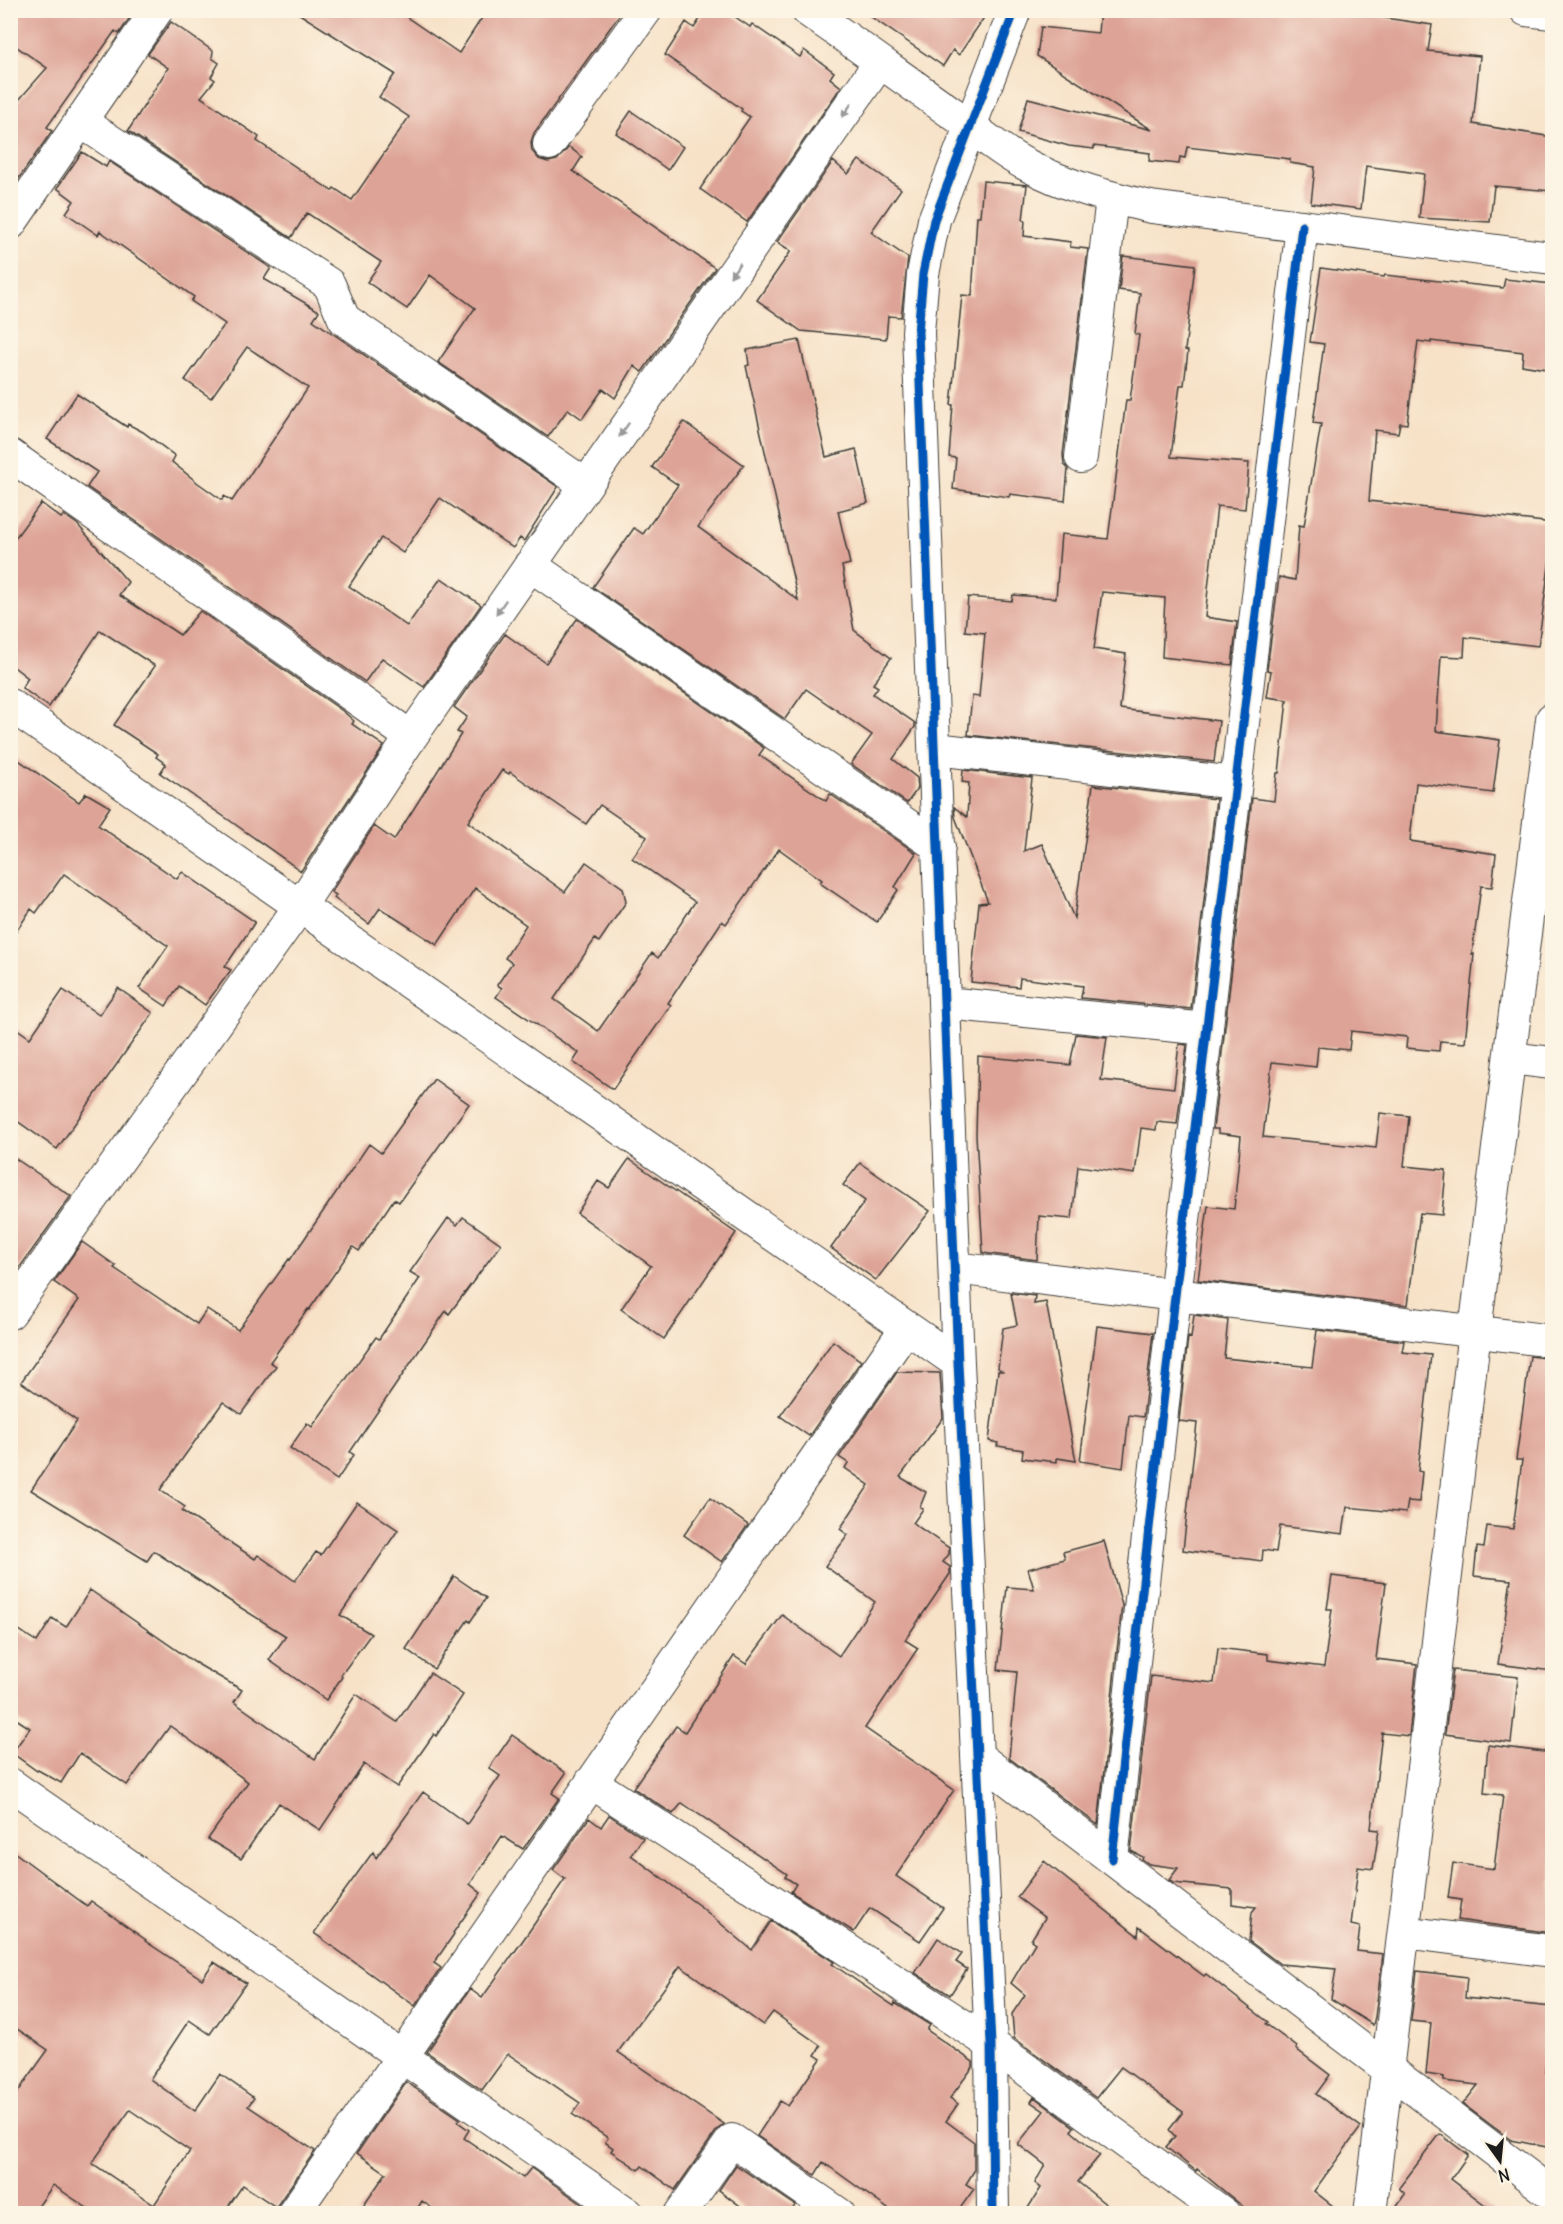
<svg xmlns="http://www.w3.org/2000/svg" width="1563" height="2224" font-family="Delius,sans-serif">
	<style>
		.building { fill: #dda396; fill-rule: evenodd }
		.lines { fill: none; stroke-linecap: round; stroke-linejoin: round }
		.minor-casing { stroke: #3d3a36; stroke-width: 34 }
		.minor { stroke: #fff; stroke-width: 32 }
		.cycleway-casing { stroke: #fcf5e5; stroke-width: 13 }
		.cycleway { stroke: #0057b8; stroke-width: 9 }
		.oneway { fill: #999 }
	</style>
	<rect width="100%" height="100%" fill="#fcf5e5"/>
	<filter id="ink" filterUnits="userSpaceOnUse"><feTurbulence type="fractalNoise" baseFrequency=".0167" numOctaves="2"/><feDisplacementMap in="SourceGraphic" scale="12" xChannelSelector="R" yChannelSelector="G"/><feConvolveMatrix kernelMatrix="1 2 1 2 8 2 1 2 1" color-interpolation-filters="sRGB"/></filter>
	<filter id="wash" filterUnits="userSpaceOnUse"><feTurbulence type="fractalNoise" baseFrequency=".008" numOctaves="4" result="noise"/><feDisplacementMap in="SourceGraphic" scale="24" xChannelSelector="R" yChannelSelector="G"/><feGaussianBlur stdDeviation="1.35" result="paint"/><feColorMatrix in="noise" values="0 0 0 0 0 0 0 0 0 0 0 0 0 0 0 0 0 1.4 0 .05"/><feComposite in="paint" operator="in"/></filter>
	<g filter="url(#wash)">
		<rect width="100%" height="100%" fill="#f7e2c8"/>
		<g id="blocks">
			<path class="building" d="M 10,10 L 135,10 L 119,34 L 115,31 L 47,127 L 52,131 L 10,191 L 10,110 L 47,68 L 10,42 Z
				M 293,10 L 396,10 L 459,53 L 487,10 L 623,10 L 534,133 L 531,142 L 532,151 L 539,159 L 548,162 L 557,160 L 569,147 L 582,157 L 573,171 L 715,268 L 642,372 L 634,366 L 615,398 L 603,389 L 582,419 L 568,409 L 548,437 L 438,362 L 475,308 L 430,275 L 407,309 L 367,282 L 381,262 L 307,213 L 291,238 L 128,131 L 168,68 L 148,54 L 171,22 L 213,51 L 212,58 L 219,63 L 211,77 L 215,80 L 201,97 L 259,137 L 257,141 L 332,191 L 334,188 L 352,200 L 409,117 L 379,97 L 395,74 Z
				M 706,10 L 725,10 L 750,27 L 752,24 L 800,57 L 804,50 L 834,72 L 830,78 L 841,87 L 747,222 L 700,189 L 750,117 L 741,111 L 742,109 L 665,55 L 686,22 L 694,28 Z
				M 861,10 L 989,10 L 959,55 L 953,50 L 943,66 Z
				M 1100,10 L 1352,10 L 1351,13 L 1432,25 L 1428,51 L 1480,56 L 1473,124 L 1552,137 L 1552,191 L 1494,186 L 1490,222 L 1419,218 L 1424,174 L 1366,166 L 1361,209 L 1311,203 L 1315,167 L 1290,163 L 1290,159 L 1187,147 L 1185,158 L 1180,157 L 1179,164 L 1149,161 L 1150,153 L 1094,146 L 1094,149 L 1069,146 L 1018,132 L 1028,98 L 1152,130 L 1037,56 L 1041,27 L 1098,33 Z
				M 631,111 L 683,147 L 668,170 L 616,133 Z
				M 82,152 L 106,167 L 109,161 L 271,268 L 264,279 L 319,311 L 313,320 L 558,487 L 524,541 L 520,538 L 513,548 L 440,498 L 403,553 L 381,538 L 349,586 L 407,626 L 441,578 L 481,605 L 424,687 L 382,658 L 365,682 L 87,487 L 97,472 L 47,439 L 77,394 L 127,427 L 128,424 L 143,432 L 175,456 L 172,462 L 198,483 L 222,500 L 224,496 L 232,501 L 308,388 L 247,347 L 211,398 L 185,380 L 225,324 L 191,301 L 194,297 L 100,231 L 98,235 L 66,213 L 74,201 L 57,188 Z
				M 859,160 L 901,189 L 871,232 L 908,258 L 901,317 L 888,316 L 886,339 L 801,331 L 757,300 L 791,251 L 777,242 L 833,161 L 848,174 Z
				M 983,181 L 1027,185 L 1023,220 L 1025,220 L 1024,236 L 1071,242 L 1070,247 L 1088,249 L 1063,455 L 1064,464 L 1068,469 L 1065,501 L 1010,494 L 1009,497 L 953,489 L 956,458 L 949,457 L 953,405 L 951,405 L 962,295 L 972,296 L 977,216 L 980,216 Z
				M 1123,256 L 1195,265 L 1185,350 L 1188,351 L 1184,385 L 1180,385 L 1171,457 L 1249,463 L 1245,509 L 1217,506 L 1205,617 L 1237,622 L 1232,665 L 1162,657 L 1165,598 L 1102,592 L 1094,649 L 1126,654 L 1120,709 L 1219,721 L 1214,762 L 968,735 L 972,696 L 979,697 L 985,633 L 965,631 L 968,597 L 1012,601 L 1013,595 L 1056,598 L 1061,534 L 1108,539 L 1126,400 L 1130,400 L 1139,335 L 1135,334 L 1140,293 L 1119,290 Z
				M 1321,268 L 1384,277 L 1385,275 L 1503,288 L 1505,279 L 1552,284 L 1552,311 L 1549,339 L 1552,339 L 1552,370 L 1522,365 L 1523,352 L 1431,341 L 1431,343 L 1418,341 L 1407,424 L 1400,423 L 1398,433 L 1375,430 L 1369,501 L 1552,523 L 1552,544 L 1538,646 L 1465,637 L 1464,657 L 1441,656 L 1436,731 L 1500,740 L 1493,793 L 1416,783 L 1410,841 L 1496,854 L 1492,887 L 1481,886 L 1472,954 L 1474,954 L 1465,1043 L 1440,1041 L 1439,1051 L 1406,1048 L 1407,1037 L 1351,1031 L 1349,1050 L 1318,1047 L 1316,1067 L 1272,1062 L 1263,1137 L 1376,1148 L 1380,1113 L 1409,1116 L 1404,1166 L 1446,1170 L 1442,1215 L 1420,1213 L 1408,1305 L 1198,1280 L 1208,1206 L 1234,1209 L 1241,1136 L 1218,1133 L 1218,1129 L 1213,1129 L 1252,798 L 1274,801 L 1277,773 L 1279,773 L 1287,700 L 1267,697 L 1271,671 L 1267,670 L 1279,577 L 1295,580 L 1299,525 L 1304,526 L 1321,424 L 1313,423 L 1324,344 L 1310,342 Z
				M 799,340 L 826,457 L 856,449 L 868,503 L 838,511 L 850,564 L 842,566 L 854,630 L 891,658 L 873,684 L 878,687 L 873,694 L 915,723 L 915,727 L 893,759 L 917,778 L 918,788 L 907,803 L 851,764 L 872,735 L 806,689 L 785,719 L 593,587 L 634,528 L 643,534 L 678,485 L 652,467 L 684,422 L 744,465 L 698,527 L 798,600 L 746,366 L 749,365 L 747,350 Z
				M 41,503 L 61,518 L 64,515 L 77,524 L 128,582 L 119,595 L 180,635 L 200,611 L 344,712 L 354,721 L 352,724 L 384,746 L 301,871 L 229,820 L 160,773 L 166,764 L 156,757 L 158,754 L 114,725 L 155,666 L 100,630 L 49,707 L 22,688 L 28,678 L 10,664 L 10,545 Z
				M 577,619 L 764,748 L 759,755 L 826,801 L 830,794 L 916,853 L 895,887 L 898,890 L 877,922 L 820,883 L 822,880 L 779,849 L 726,924 L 722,921 L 668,1003 L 671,1005 L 613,1089 L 573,1062 L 579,1053 L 496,997 L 502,988 L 497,985 L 512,963 L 505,958 L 526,925 L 475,888 L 437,945 L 380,908 L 369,924 L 334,898 L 336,895 L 331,892 L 374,826 L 394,840 L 461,734 L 457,732 L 467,717 L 454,707 L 505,634 L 546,663 ZM 502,770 L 509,774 L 510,772 L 586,824 L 600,805 L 647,837 L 632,858 L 695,902 L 658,958 L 652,953 L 598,1031 L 554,999 L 595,939 L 599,942 L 626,902 L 623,888 L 586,862 L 565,892 L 468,822 Z
				M 10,754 L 79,802 L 86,793 L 110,807 L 98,825 L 177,879 L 182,872 L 255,922 L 225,967 L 231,970 L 205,1005 L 179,986 L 166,1006 L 139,988 L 168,946 L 64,874 L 36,913 L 31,909 L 10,941 Z
				M 963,770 L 1032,778 L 1024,851 L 1042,844 L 1074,918 L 1093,785 L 1216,799 L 1191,1009 L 1081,998 L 1083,986 L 1020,978 L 1019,987 L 971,982 L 979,903 L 988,902 L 955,817 L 954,807 L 967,817 L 969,783 L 962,782 Z
				M 118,988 L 153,1013 L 57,1149 L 10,1116 L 10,1024 L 30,1038 L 63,990 L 99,1015 Z
				M 1076,1034 L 1107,1037 L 1101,1080 L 1174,1088 L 1179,1044 L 1187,1045 L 1177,1124 L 1157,1122 L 1156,1130 L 1141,1128 L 1135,1174 L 1078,1166 L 1072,1219 L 1039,1216 L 1037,1260 L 983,1253 L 976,1135 L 978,1056 L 1070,1065 Z
				M 434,1079 L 469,1104 L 399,1202 L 394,1199 L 359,1251 L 353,1247 L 309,1310 L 308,1309 L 270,1362 L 276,1366 L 241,1414 L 223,1402 L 160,1490 L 185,1507 L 182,1511 L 255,1559 L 258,1555 L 295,1581 L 316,1552 L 321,1555 L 357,1502 L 398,1530 L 340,1615 L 371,1634 L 341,1675 L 342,1677 L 326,1700 L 269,1660 L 286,1636 L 230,1601 L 154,1551 L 147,1561 L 31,1490 L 77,1421 L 21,1382 L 79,1300 L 54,1282 L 82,1242 L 116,1266 L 114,1268 L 197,1324 L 207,1309 L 238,1330 L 289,1259 L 290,1260 L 369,1144 L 381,1153 Z
				M 10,1155 L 71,1196 L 10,1281 Z
				M 629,1159 L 736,1233 L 664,1339 L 621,1309 L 651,1266 L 577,1213 L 598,1181 L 609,1188 Z
				M 860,1163 L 930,1211 L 876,1280 L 831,1248 L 865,1201 L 843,1185 Z
				M 463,1217 L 501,1244 L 449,1314 L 446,1311 L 350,1452 L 354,1455 L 337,1480 L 290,1448 L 307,1423 L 312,1427 L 376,1337 L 379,1339 L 420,1278 L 410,1272 L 448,1218 L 457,1225 Z
				M 1011,1293 L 1035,1296 L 1034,1304 L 1046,1302 L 1076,1461 L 1057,1458 L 1057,1462 L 1022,1458 L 1023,1450 L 997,1446 L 998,1443 L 989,1441 L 998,1371 L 1002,1371 L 998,1368 L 1003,1328 L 1017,1325 Z
				M 1194,1315 L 1228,1320 L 1224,1358 L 1312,1367 L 1317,1330 L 1404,1341 L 1402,1352 L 1431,1355 L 1418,1471 L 1422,1472 L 1419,1502 L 1408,1501 L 1406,1513 L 1347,1507 L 1343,1534 L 1280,1526 L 1276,1552 L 1263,1550 L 1262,1561 L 1183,1550 L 1197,1423 L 1179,1421 L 1188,1337 L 1191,1338 Z
				M 1097,1326 L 1153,1333 L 1143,1417 L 1129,1415 L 1123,1468 L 1080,1461 Z
				M 833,1341 L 861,1361 L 809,1436 L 780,1416 Z
				M 1530,1356 L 1552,1359 L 1552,1671 L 1498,1664 L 1511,1580 L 1474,1576 L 1477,1547 L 1484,1548 L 1487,1526 L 1513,1529 L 1522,1460 L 1516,1460 Z
				M 897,1372 L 940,1373 L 943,1418 L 900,1477 L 926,1492 L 920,1507 L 923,1509 L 913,1523 L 949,1548 L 949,1554 L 943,1562 L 950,1567 L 950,1574 L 905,1640 L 918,1648 L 865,1728 L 954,1790 L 896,1876 L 943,1908 L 920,1941 L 870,1908 L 854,1932 L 791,1892 L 796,1884 L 785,1877 L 787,1874 L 682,1803 L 673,1814 L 633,1788 L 676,1726 L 685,1732 L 734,1656 L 746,1664 L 782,1615 L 839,1656 L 875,1602 L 825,1566 L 848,1535 L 840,1529 L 869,1485 L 845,1468 L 848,1463 L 839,1457 Z
				M 710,1498 L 748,1525 L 722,1562 L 684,1535 Z
				M 1104,1541 L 1122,1605 L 1098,1825 L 1009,1758 L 1017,1672 L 998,1670 L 1007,1587 L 1034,1589 L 1028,1569 L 1065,1559 L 1063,1552 Z
				M 454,1576 L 486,1598 L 470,1622 L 468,1620 L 434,1669 L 406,1649 Z
				M 1332,1576 L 1386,1583 L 1376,1659 L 1417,1664 L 1409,1736 L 1382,1733 L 1371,1829 L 1379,1830 L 1373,1869 L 1358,1867 L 1351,1925 L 1360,1927 L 1357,1951 L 1383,1954 L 1375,2017 L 1373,2025 L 1331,1999 L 1336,1969 L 1280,1964 L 1249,1941 L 1252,1912 L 1256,1907 L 1232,1904 L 1232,1889 L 1173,1883 L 1169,1880 L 1178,1868 L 1149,1864 L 1142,1859 L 1143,1857 L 1131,1851 L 1151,1676 L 1214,1683 L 1218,1648 L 1268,1654 L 1268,1660 L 1324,1667 L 1332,1609 L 1327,1609 Z
				M 90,1590 L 194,1662 L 242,1690 L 234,1702 L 315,1759 L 356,1694 L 397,1722 L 430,1673 L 463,1695 L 436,1736 L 434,1734 L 397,1787 L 364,1764 L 320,1830 L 279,1803 L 241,1859 L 208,1839 L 248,1782 L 170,1726 L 127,1785 L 80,1753 L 61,1783 L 38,1770 L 37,1771 L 12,1753 L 30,1728 L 10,1715 L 10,1624 L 37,1642 L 52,1618 L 66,1627 Z
				M 1453,1670 L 1518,1677 L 1511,1743 L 1445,1734 Z
				M 512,1735 L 566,1773 L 552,1793 L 559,1798 L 523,1849 L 502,1836 L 470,1884 L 481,1893 L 453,1933 L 454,1934 L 434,1963 L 441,1968 L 415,2006 L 314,1933 L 373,1852 L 376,1858 L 423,1792 L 467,1824 L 500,1776 L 489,1768 Z
				M 1488,1745 L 1552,1753 L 1552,1933 L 1458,1920 L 1461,1900 L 1448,1898 L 1453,1863 L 1494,1869 L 1503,1795 L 1484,1793 Z
				M 609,1815 L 643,1838 L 631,1855 L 701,1907 L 752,1950 L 771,1921 L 834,1962 L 832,1964 L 894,2006 L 895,2003 L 930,2025 L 927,2030 L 973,2062 L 973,2067 L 950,2098 L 958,2104 L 946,2121 L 974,2142 L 974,2171 L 966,2184 L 974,2189 L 956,2214 L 895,2214 L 823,2162 L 815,2175 L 757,2136 L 780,2101 L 788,2106 L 821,2059 L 815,2055 L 821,2046 L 773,2012 L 763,2025 L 680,1966 L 618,2052 L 724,2124 L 717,2130 L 675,2190 L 642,2166 L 639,2170 L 611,2151 L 613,2148 L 605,2142 L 608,2138 L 572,2114 L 580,2103 L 508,2054 L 482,2090 L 427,2052 L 470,1989 L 482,1998 L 528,1933 L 565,1879 L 553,1870 L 589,1818 L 601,1827 Z
				M 10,1849 L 87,1906 L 91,1901 L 146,1940 L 145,1941 L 202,1979 L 214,1962 L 246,1983 L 210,2034 L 189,2020 L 150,2079 L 195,2111 L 220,2074 L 254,2098 L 248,2106 L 315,2151 L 276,2207 L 243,2185 L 223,2214 L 96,2214 L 53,2185 L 33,2214 L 10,2214 L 10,2103 L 48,2050 L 10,2024 ZM 130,2110 L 190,2151 L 154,2205 L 92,2163 Z
				M 1044,1861 L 1138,1936 L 1139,1927 L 1204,1976 L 1206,1974 L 1268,2022 L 1266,2024 L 1297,2047 L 1296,2049 L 1330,2075 L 1316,2094 L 1361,2127 L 1314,2191 L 1343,2214 L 1252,2214 L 1197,2169 L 1196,2171 L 1166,2147 L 1175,2136 L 1169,2130 L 1183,2112 L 1121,2067 L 1096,2098 L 1014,2038 L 1012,2014 L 1025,1995 L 1011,1983 L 1035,1943 L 1031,1940 L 1045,1918 L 1017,1897 Z
				M 938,1938 L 962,1954 L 956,1962 L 967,1969 L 950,1995 L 915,1973 Z
				M 1417,1971 L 1467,1977 L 1465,1998 L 1552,2007 L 1545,2072 L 1552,2074 L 1552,2148 L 1511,2140 L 1463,2104 L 1478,2085 L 1444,2081 L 1444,2077 L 1426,2074 L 1431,2023 L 1411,2021 Z
				M 406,2082 L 460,2119 L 458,2122 L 469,2130 L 464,2138 L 523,2178 L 531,2168 L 596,2214 L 440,2214 L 422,2201 L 414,2214 L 358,2214 L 386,2173 L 357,2153 Z
				M 1034,2097 L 1074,2127 L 1071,2131 L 1100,2155 L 1078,2182 L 1118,2214 L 1024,2214 L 1041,2188 L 1035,2183 L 1045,2165 L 1018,2144 L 1044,2111 L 1031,2102 Z
				M 1440,2134 L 1468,2155 L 1451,2179 L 1497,2214 L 1391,2214 L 1405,2194 L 1399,2188 Z
				M 736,2165 L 795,2205 L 790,2214 L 751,2214 L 719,2190 Z"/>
		</g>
	</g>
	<g filter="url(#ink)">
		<use href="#blocks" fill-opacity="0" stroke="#3d3a36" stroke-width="1.5"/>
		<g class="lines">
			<g class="minor-casing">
				<path id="minor" d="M 807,10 C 856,44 904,79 952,113 C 977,130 999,151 1027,165 C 1066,186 1108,197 1151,207 L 1552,258
					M 1526,10 L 1552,13
					M 80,121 L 329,284 L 344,319 L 586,485
					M 549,144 L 646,10
					M 10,224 L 157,10
					M 10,455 L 411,737
					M 1081,457 L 1112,198
					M 530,565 L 939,847
					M 10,705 L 958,1363
					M 935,749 L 1236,783
					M 945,1003 L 1207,1029
					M 1510,1058 L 1552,1063
					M 955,1268 L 1552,1341
					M 10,1313 L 300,906 L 411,737 L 880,62
					M 977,1756 L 1552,2194
					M 591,1782 L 991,2044 L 1224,2214
					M 10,1784 L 628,2214
					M 1112,1859 L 1175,1296 L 1302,226
					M 1404,1932 L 1552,1951
					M 293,2214 L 906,1328
					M 680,2214 L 732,2140 L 839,2214
					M 993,2214 L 991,2044 L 958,1363 L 918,332 L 923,274 L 934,220 L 1015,10
					M 1370,2214 L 1475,1331 L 1552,719"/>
			</g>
			<use href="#minor" class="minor"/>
			<g class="cycleway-casing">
				<path id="cycleway" d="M 1112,1859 L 1175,1296 L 1302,226
					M 993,2214 L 991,2044 L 958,1363 L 918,332 L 923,274 L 934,220 L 1015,10"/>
			</g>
			<use href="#cycleway" class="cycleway"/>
		</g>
		<defs><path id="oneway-solid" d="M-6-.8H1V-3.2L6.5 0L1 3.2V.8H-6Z" transform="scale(1.5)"/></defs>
		<g class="oneway">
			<use href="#oneway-solid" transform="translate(847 110) rotate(125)"/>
			<use href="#oneway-solid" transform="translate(735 270) rotate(125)"/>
			<use href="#oneway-solid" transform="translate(624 430) rotate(125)"/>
			<use href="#oneway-solid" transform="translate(501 607) rotate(125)"/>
		</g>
	</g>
	<rect width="1563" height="2224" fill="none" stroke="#fcf5e5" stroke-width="36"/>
	<g transform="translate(1500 2161) rotate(165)" stroke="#fcf5e5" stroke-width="4.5" paint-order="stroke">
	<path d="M0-4.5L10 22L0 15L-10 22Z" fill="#1c1c1c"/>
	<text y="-9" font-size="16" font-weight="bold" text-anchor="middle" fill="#1c1c1c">N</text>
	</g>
</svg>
